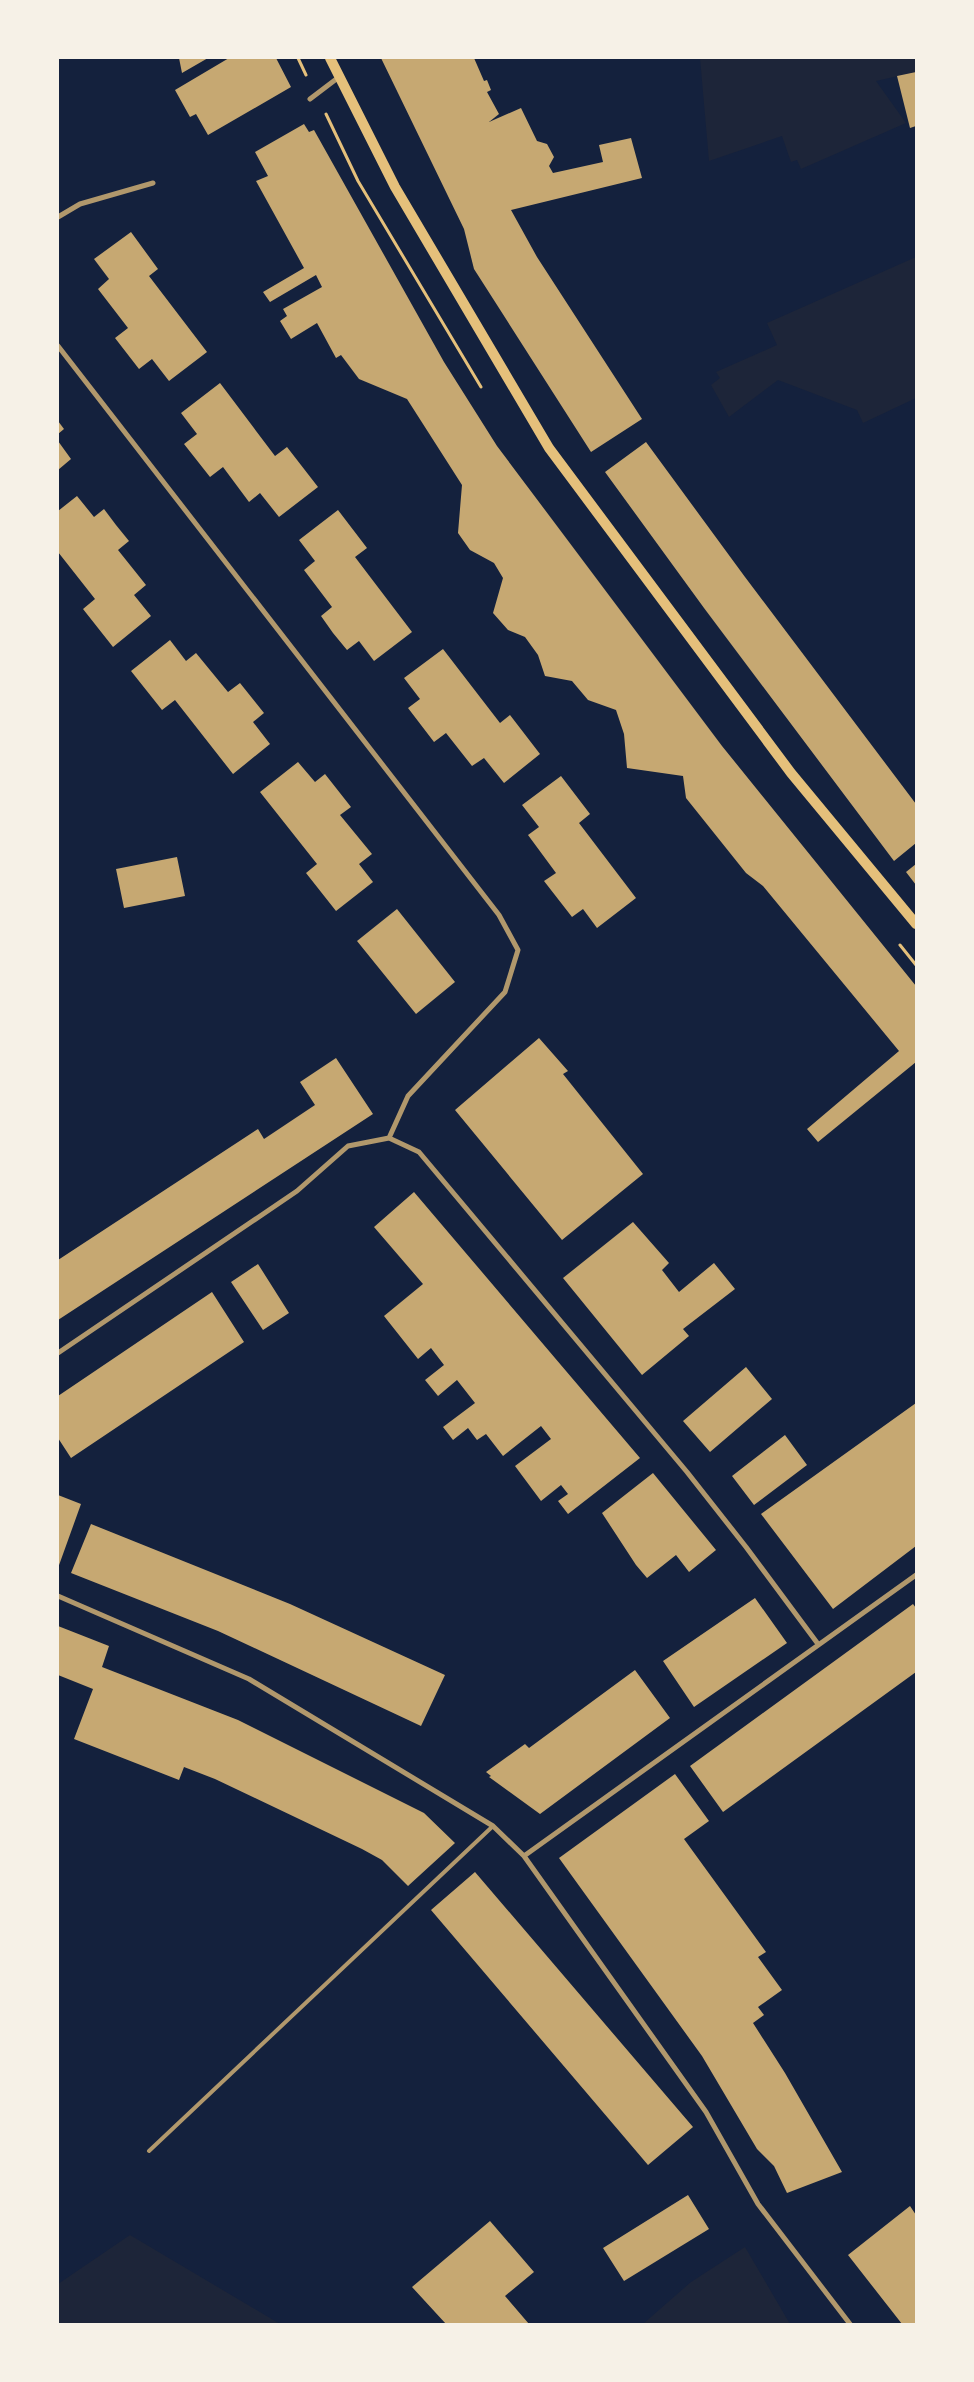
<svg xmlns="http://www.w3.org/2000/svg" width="974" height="2382" font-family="'PT Sans Narrow',sans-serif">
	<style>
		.green { fill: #1d2539 }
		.building { fill: #c6a872 }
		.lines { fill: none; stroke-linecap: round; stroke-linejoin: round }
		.path { stroke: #e5c07b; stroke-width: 3 }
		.service { stroke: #b1986c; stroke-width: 4 }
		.minor { stroke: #b1986c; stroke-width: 5 }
		.secondary { stroke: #e5c07b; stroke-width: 10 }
	</style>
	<rect width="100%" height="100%" fill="#14213d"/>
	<path class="green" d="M 700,58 L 916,58 L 916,72 L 876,81 L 906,123 L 801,169 L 797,160 L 791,162 L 782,136 L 709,161 Z
		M 916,257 L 916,398 L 863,423 L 857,410 L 778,380 L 729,417 L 711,385 L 720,378 L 716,372 L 777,345 L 767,323 Z
		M 130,2235 L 280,2324 L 58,2324 L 58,2284 Z
		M 745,2247 L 790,2324 L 643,2324 L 691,2282 Z"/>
	<path class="building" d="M 179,58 L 208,58 L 182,73 Z
		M 229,58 L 276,58 L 291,87 L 208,135 L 196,114 L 190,117 L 175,90 Z
		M 381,58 L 474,58 L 484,81 L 487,80 L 491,90 L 487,92 L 499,114 L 489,122 L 521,108 L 537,141 L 547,144 L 554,157 L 549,166 L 553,173 L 603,162 L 599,145 L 631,138 L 642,178 L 511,210 L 537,257 L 642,419 L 591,452 L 474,269 L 464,229 Z
		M 916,72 L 916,126 L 910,128 L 897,76 Z
		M 304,124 L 309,132 L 314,130 L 444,362 L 497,446 L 722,746 L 916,986 L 916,1062 L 818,1142 L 807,1129 L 899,1051 L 763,886 L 746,873 L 686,798 L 683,776 L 627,768 L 624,734 L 616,710 L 588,700 L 572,681 L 545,676 L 538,655 L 525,637 L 508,630 L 493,613 L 503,578 L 494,563 L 470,550 L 458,533 L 462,485 L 407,399 L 359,379 L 341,355 L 336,358 L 317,323 L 291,339 L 280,321 L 287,316 L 283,309 L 322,287 L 316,275 L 270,302 L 263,292 L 304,268 L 256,181 L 268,176 L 255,152 Z
		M 131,232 L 158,269 L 149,276 L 207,352 L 169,381 L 152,359 L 139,369 L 115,338 L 128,328 L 98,289 L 109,279 L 94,259 Z
		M 220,383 L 275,456 L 287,447 L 318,487 L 279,517 L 260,493 L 249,502 L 223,467 L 210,477 L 184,444 L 197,434 L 181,413 Z
		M 58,421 L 64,429 L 58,434 Z
		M 58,441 L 71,459 L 58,470 Z
		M 646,442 L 745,577 L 916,804 L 916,843 L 894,861 L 704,608 L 605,472 Z
		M 77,496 L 94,517 L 104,509 L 116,525 L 129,541 L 118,550 L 146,585 L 134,595 L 151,616 L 113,647 L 83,609 L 95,599 L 58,552 L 58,511 Z
		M 338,510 L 367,548 L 355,557 L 412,632 L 374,661 L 359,641 L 347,650 L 333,633 L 321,616 L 332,607 L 304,570 L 315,561 L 299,540 Z
		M 170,640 L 186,661 L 196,653 L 228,692 L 240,683 L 264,713 L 253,722 L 270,744 L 233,774 L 175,700 L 162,710 L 131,671 Z
		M 443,649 L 500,723 L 510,715 L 540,754 L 504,783 L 484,758 L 472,766 L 446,733 L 434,742 L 408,708 L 420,699 L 404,678 Z
		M 298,762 L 315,782 L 325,774 L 351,807 L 340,815 L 372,854 L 359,864 L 373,882 L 336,911 L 306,873 L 317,864 L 260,792 Z
		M 561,776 L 590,814 L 579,823 L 636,898 L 597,928 L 583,909 L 572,917 L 544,881 L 556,873 L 528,835 L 539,827 L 522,805 Z
		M 177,857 L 185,896 L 124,908 L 116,869 Z
		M 916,864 L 916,885 L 906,872 Z
		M 397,909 L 455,982 L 416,1014 L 357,941 Z
		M 539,1038 L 568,1071 L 563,1074 L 643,1174 L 562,1240 L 455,1110 Z
		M 336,1058 L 373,1114 L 58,1320 L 58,1260 L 258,1129 L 264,1139 L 315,1105 L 300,1082 Z
		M 414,1192 L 640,1458 L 568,1514 L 558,1501 L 568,1494 L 561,1485 L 541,1501 L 515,1466 L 551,1439 L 541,1426 L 503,1456 L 486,1434 L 477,1440 L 468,1428 L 453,1440 L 443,1427 L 475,1403 L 457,1380 L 438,1396 L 425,1380 L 444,1365 L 431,1348 L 418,1359 L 384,1316 L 423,1284 L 374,1227 Z
		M 633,1222 L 669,1263 L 662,1270 L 679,1292 L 714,1263 L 735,1289 L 683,1329 L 689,1336 L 642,1375 L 563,1278 Z
		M 258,1264 L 289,1313 L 263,1330 L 231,1282 Z
		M 212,1292 L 244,1342 L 71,1458 L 58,1438 L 58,1396 Z
		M 746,1367 L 772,1399 L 710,1452 L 683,1421 Z
		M 916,1403 L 916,1546 L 833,1609 L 761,1514 Z
		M 785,1435 L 807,1465 L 754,1505 L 732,1476 Z
		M 653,1473 L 716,1550 L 689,1572 L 676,1555 L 647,1578 L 636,1565 L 602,1513 Z
		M 58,1495 L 81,1504 L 58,1568 Z
		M 91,1524 L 290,1604 L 445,1675 L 421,1726 L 218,1631 L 71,1573 Z
		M 755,1598 L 787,1643 L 694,1707 L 663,1661 Z
		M 913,1604 L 916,1608 L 916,1672 L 723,1812 L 690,1766 Z
		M 58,1626 L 109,1646 L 102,1667 L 238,1720 L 424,1813 L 455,1843 L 408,1886 L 382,1860 L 362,1849 L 215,1779 L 184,1767 L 179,1780 L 74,1739 L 93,1689 L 58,1675 Z
		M 635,1670 L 670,1718 L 540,1814 L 489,1777 L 491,1776 L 486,1772 L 525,1744 L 529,1748 Z
		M 675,1774 L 709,1821 L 684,1839 L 766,1952 L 758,1957 L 782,1990 L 758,2007 L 764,2015 L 753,2023 L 785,2073 L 842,2172 L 787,2193 L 774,2166 L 757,2149 L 702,2056 L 559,1858 Z
		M 475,1872 L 693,2127 L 648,2165 L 431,1910 Z
		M 688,2195 L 709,2229 L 624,2281 L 603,2248 Z
		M 910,2206 L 916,2215 L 916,2324 L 902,2324 L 848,2255 Z
		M 490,2221 L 534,2272 L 505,2296 L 529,2324 L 446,2324 L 412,2287 Z"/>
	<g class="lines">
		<path class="path" d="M 298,58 L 306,75
			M 326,114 L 358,181 L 481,387
			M 900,945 L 916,965"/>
		<path class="service" d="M 149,2151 L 493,1826"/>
		<path class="minor" d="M 310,99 L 339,77
			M 58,217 L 80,204 L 153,183
			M 58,346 L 499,915 L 518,950 L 505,992 L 408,1096 L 389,1138
			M 58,1353 L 297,1191 L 348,1146 L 389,1138 L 419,1152 L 687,1472 L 746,1547 L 818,1644
			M 58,1596 L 249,1679 L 493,1826 L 524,1856 L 706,2112 L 758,2204 L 850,2324
			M 524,1856 L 916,1575"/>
		<path class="secondary" d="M 330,58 L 395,187 L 549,448 L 791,773 L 916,924"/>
	</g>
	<rect width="974" height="2382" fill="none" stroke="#f6f1e7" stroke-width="118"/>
</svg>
